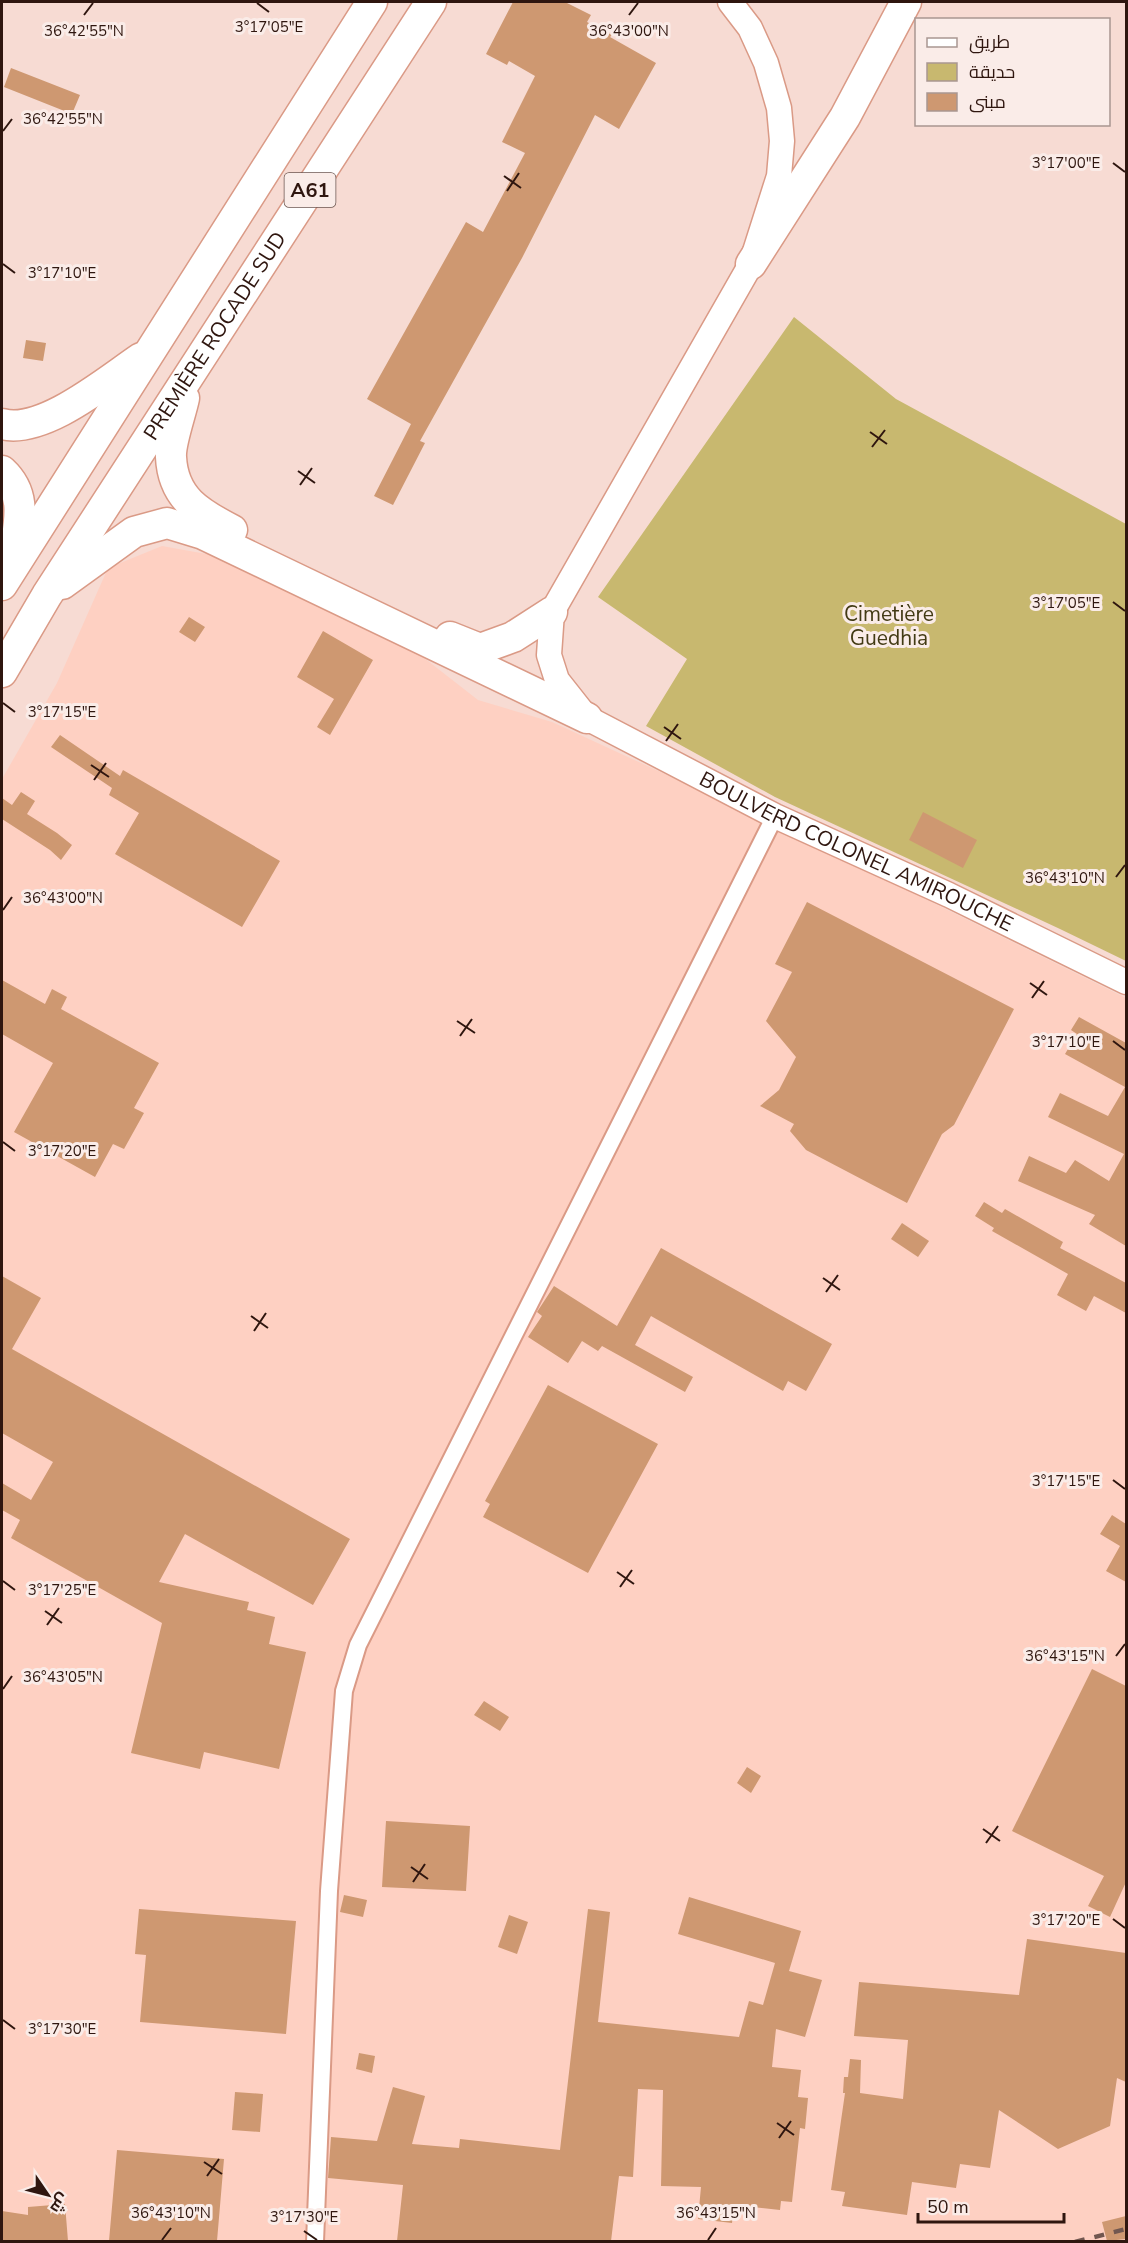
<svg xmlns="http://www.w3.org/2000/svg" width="1128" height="2243" font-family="'Nunito Sans',Cairo,sans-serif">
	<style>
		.built { fill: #fed0c2 }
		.green { fill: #c8b86f }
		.building { fill: #ce9871 }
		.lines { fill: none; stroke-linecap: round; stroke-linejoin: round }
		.minor-casing { stroke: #da9a86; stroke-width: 20 }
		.secondary-casing { stroke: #da9a86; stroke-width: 27 }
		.motorway-casing { stroke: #da9a86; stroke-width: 33 }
		.minor { stroke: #fff; stroke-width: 16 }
		.secondary { stroke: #fff; stroke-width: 24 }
		.motorway { stroke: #fff; stroke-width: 30 }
		.rail { stroke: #715750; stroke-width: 4.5; stroke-dasharray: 10 10; stroke-linecap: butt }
		.ticks { fill: none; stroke: #2f160f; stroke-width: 2 }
		.labels { text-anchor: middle; stroke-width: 6; stroke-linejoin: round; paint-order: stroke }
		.shield { fill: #faece8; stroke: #6c5650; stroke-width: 1.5 }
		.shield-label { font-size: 20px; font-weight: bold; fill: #2f160f }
		.street-label { font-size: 21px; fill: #2f160f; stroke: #faece8 }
		.park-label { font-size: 21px; fill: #423a14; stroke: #faece8 }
		.ticks-label { font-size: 15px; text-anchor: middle; fill: #2f160f; stroke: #faece8; stroke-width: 6; stroke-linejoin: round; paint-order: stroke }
	</style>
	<rect width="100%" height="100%" fill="#f7dbd3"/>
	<path class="built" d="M 162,546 L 223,557 L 419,654 L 478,700 L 552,722 L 769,822 L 1126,998 L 1126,2241 L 2,2242 L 2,779 L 57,683 L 108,568 Z"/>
	<path class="green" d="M 794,317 L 896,399 L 1126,524 L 1126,961 L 1060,929 L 775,797 L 646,726 L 687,659 L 598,597 Z"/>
	<path class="building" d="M 513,2 L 565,2 L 591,15 L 587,22 L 612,35 L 610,37 L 656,63 L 619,129 L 595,115 L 522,258 L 420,441 L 425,443 L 393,505 L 374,496 L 411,424 L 367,399 L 466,222 L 483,232 L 525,153 L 502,142 L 535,76 L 509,61 L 507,65 L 486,54 Z
		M 11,68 L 80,95 L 72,114 L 4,87 Z
		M 26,340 L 46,343 L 43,361 L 23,358 Z
		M 189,617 L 205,627 L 195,642 L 179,632 Z
		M 323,631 L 373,660 L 330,735 L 317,727 L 334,699 L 297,677 Z
		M 60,735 L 120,776 L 123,770 L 280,861 L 242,927 L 115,854 L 139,813 L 109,795 L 112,788 L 51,747 Z
		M 21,792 L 35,801 L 27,814 L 57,833 L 72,845 L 61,860 L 50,850 L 2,819 L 2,798 L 12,805 Z
		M 923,812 L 977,840 L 963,868 L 909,840 Z
		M 807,902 L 1014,1009 L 954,1125 L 942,1134 L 907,1203 L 806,1150 L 790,1131 L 794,1124 L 760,1106 L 779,1090 L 796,1057 L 766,1021 L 792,972 L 775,964 Z
		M 2,980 L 45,1004 L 52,989 L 67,997 L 61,1009 L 159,1063 L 134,1108 L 144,1113 L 124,1149 L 113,1144 L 95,1177 L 14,1132 L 53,1063 L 2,1034 Z
		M 1079,1017 L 1126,1043 L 1126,1246 L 1089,1224 L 1095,1215 L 1018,1181 L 1029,1156 L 1066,1173 L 1075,1160 L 1109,1181 L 1124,1154 L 1048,1117 L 1060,1093 L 1108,1116 L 1125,1087 L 1065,1054 L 1077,1034 L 1071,1030 Z
		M 984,1202 L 1002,1213 L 1005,1209 L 1063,1242 L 1060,1248 L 1126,1283 L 1126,1313 L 1094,1296 L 1086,1311 L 1057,1295 L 1068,1274 L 992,1231 L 994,1228 L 975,1216 Z
		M 902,1223 L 929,1241 L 918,1257 L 891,1239 Z
		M 661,1248 L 832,1344 L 806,1391 L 788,1381 L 783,1391 L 651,1316 L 635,1345 L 693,1377 L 685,1392 L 602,1346 L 598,1351 L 582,1341 L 568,1363 L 528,1337 L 542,1316 L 537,1312 L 554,1286 L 617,1326 Z
		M 2,1276 L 41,1298 L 12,1349 L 350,1539 L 313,1605 L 185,1534 L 159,1582 L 249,1602 L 247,1610 L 275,1617 L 269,1644 L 306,1652 L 279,1769 L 204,1752 L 200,1769 L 131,1753 L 162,1623 L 11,1538 L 20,1520 L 2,1510 L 2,1483 L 31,1500 L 53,1462 L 2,1433 Z
		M 548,1385 L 658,1444 L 588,1573 L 483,1517 L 490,1504 L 485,1501 Z
		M 1112,1515 L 1126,1524 L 1126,1582 L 1106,1571 L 1120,1546 L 1100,1534 Z
		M 1092,1669 L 1126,1686 L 1126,1882 L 1110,1917 L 1088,1906 L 1104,1876 L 1012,1831 Z
		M 484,1701 L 509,1717 L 500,1731 L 474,1715 Z
		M 747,1767 L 761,1776 L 751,1793 L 737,1783 Z
		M 386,1821 L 470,1826 L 466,1891 L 382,1887 Z
		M 344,1895 L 367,1900 L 363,1917 L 340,1912 Z
		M 689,1897 L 801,1931 L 789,1971 L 822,1980 L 805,2037 L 776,2029 L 772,2067 L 801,2070 L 798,2097 L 808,2098 L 805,2129 L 800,2128 L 792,2202 L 781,2201 L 780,2210 L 734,2205 L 732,2223 L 698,2219 L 701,2187 L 661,2186 L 663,2090 L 638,2089 L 633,2177 L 619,2176 L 611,2241 L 397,2241 L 403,2185 L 328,2178 L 331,2137 L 377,2141 L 393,2087 L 425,2096 L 412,2144 L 459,2148 L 460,2139 L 560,2150 L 588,1909 L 610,1912 L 598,2022 L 739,2037 L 749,2001 L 763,2005 L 775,1963 L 678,1934 Z
		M 139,1909 L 296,1921 L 286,2034 L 140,2022 L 146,1955 L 135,1954 Z
		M 509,1915 L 528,1922 L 517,1954 L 498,1947 Z
		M 1027,1939 L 1126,1953 L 1126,2082 L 1117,2078 L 1110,2126 L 1058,2149 L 999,2110 L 990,2168 L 960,2164 L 956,2188 L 912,2182 L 907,2215 L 842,2206 L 845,2192 L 831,2190 L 845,2093 L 843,2093 L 844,2077 L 848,2077 L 850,2059 L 861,2060 L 860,2093 L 903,2099 L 908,2040 L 854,2036 L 859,1982 L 1019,1995 Z
		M 359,2053 L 375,2056 L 372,2073 L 356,2069 Z
		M 235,2092 L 263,2094 L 260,2132 L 232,2130 Z
		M 117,2150 L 224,2159 L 217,2241 L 109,2241 Z
		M 65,2204 L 68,2241 L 2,2241 L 2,2211 L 28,2215 L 28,2207 Z
		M 1126,2216 L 1126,2239 L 1107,2241 L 1102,2222 Z"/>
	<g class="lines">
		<g class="minor-casing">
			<path id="minor" d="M 315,2242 L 329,1891 L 344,1691 L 358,1645 L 775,816"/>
		</g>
		<g class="secondary-casing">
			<g id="secondary">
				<path id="s1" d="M 730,2 L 750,28 L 766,63 L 779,108 L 782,141 L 779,176 L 751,264 L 552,612 L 549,655 L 557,680 L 587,718 L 775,816 L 949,895 L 1126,982"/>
			</g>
		</g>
		<g class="motorway-casing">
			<g id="motorway">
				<path d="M 751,264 L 845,117 L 906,2"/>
				<path d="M 184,398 C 181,413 170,443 171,457 C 173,498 199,513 232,530"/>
				<path d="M 2,424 C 43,435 108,380 141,358"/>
				<path d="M 2,471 C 29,496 18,524 14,557"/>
				<path d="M 62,584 L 134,532 L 167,523 L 203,534 L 587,718"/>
				<path d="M 2,585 L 372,2"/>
				<path d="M 450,637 L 480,649 L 513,637 L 552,612"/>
				<path id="s2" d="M 2,672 L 47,595 L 431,2"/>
			</g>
		</g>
		<use href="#minor" class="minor"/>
		<use href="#secondary" class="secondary"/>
		<use href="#motorway" class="motorway"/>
		<path class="rail" d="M 1075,2242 L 1126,2229"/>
	</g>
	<path class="ticks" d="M 257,3 L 269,12M 84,15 L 93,3M 629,15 L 638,3M 3,131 L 12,119M 1113,163 L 1125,172M 504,176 L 521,188M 507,191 L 519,173M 3,264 L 15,273M 870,432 L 887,444M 872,447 L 885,430M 298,471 L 315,483M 300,485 L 312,468M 1113,602 L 1125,611M 3,703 L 15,712M 664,727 L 681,739M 666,741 L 678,724M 91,765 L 109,777M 94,780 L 106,763M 1116,877 L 1125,865M 3,910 L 12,897M 1030,983 L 1047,995M 1032,998 L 1044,981M 457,1021 L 475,1033M 460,1036 L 472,1019M 1113,1041 L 1125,1050M 3,1142 L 15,1151M 823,1278 L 840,1290M 826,1292 L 838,1275M 251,1316 L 268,1328M 254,1331 L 266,1313M 1113,1480 L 1125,1489M 617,1572 L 634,1584M 3,1581 L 15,1590M 620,1587 L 632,1570M 45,1611 L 62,1623M 47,1625 L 59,1608M 1116,1656 L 1125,1644M 3,1689 L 12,1676M 983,1829 L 1000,1841M 986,1843 L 998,1826M 411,1867 L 428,1879M 413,1882 L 425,1864M 1113,1919 L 1125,1928M 3,2020 L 15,2029M 777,2123 L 794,2135M 779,2138 L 791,2121M 204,2162 L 222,2174M 207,2176 L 219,2159M 304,2231 L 317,2240M 162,2240 L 171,2228M 708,2240 L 716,2228"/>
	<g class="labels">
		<rect class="shield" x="284.5" y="173" width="51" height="34" rx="4.5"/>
		<g class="shield-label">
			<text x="310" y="197">A61</text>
		</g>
		<g class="street-label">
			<text dy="7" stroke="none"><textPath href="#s2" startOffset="398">PREMIÈRE ROCADE SUD</textPath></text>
			<text dy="7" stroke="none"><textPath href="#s1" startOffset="1098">BOULVERD COLONEL AMIROUCHE</textPath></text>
		</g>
		<g class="park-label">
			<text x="889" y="621">Cimetière<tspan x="889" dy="24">Guedhia</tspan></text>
		</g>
	</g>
	<g class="ticks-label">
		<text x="269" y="32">3°17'05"E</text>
		<text x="84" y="36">36°42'55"N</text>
		<text x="629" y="36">36°43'00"N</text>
		<text x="63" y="124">36°42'55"N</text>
		<text x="1066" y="168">3°17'00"E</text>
		<text x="62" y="278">3°17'10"E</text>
		<text x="1066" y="608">3°17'05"E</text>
		<text x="62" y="717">3°17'15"E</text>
		<text x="1065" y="883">36°43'10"N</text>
		<text x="63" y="903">36°43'00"N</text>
		<text x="1066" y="1047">3°17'10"E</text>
		<text x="62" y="1156">3°17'20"E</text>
		<text x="1066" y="1486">3°17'15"E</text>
		<text x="62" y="1595">3°17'25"E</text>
		<text x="1065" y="1661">36°43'15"N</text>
		<text x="63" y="1682">36°43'05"N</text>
		<text x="1066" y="1925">3°17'20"E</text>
		<text x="62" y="2034">3°17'30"E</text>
		<text x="171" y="2218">36°43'10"N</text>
		<text x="716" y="2218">36°43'15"N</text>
		<text x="304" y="2222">3°17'30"E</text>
	</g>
	<rect width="1128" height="2243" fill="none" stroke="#2f160f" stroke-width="6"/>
	<rect x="915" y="18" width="195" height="108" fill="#faece8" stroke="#a99691" stroke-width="1.5"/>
	<rect x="927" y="38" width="30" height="9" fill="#ffffff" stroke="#a99691" stroke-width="1.5"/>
	<text x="969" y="48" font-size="18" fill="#2f160f">طريق</text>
	<rect x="927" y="63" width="30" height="18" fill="#c8b86f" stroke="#a99691" stroke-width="1.5"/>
	<text x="969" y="78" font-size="18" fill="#2f160f">حديقة</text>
	<rect x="927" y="93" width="30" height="18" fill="#ce9871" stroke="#a99691" stroke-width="1.5"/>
	<text x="969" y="108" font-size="18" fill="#2f160f">مبنى</text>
	<g transform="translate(48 2195) rotate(125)" stroke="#faece8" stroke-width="4.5" paint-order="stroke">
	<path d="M0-4.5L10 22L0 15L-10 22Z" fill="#2f160f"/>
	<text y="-9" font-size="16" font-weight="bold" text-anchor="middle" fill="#2f160f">ش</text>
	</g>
	<path d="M918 2213v9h146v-9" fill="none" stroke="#2f160f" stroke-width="3"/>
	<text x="927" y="2213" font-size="18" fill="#2f160f" stroke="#faece8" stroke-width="4.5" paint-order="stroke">50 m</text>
</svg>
